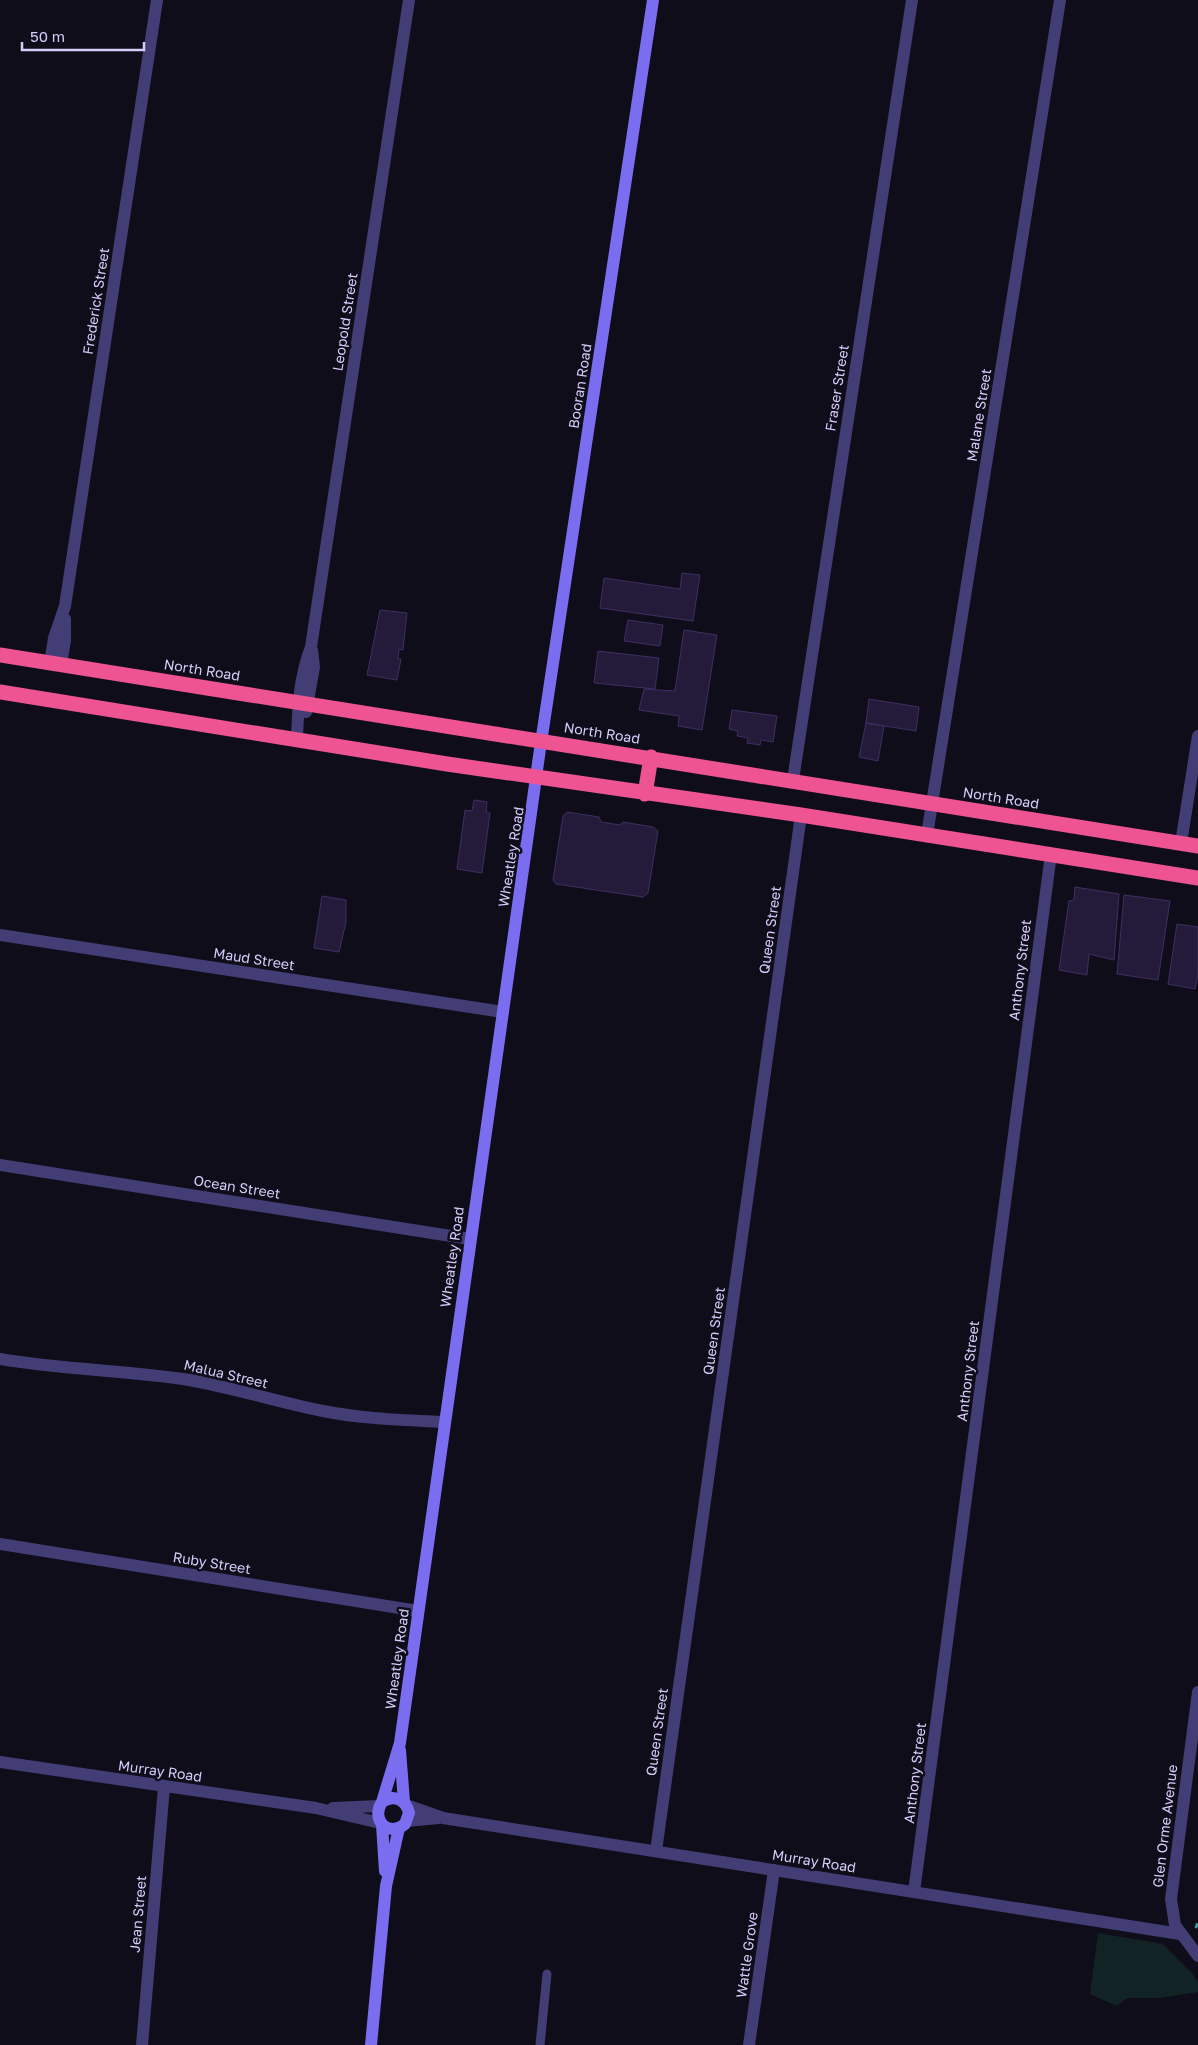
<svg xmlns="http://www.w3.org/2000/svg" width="1198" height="2045" font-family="'Golos Text',sans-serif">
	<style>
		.green { fill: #112324 }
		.building { fill: #241b3a; stroke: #3e2f63 }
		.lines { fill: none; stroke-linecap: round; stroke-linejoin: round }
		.path { stroke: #399fa1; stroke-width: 3; stroke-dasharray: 2.5 4; stroke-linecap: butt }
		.lane { stroke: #433d75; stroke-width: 9 }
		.street { stroke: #433d75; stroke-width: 12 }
		.secondary { stroke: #7b6df0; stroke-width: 12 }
		.highway { stroke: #ed5491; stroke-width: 15 }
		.labels { text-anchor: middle; stroke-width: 5; stroke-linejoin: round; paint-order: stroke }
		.street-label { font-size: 14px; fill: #d5ccfa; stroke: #100d1b }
	</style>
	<rect width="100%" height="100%" fill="#100d1b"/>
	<path class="green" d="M 1098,1933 L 1163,1944 L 1191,1972 L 1198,1982 L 1198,1992 L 1160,1998 L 1127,1998 L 1117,2006 L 1090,1994 Z"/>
	<path class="building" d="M 682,573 L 700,575 L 693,621 L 600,608 L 604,578 L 680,589 Z
		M 380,610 L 407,613 L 403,650 L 399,649 L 398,659 L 401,659 L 397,680 L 367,675 Z
		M 628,620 L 663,625 L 660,646 L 624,641 Z
		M 684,630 L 717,635 L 702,730 L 678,726 L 679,716 L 639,710 L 644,689 L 675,691 Z
		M 598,651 L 659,658 L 655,689 L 594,683 Z
		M 869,699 L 919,707 L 916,731 L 866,723 Z
		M 732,710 L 777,716 L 773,742 L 761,740 L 760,745 L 747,743 L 748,738 L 737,736 L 738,731 L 729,729 Z
		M 866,723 L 884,726 L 878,761 L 859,757 Z
		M 474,800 L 487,802 L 486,812 L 490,813 L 482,873 L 457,869 L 465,810 L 472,811 Z
		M 567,812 L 599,817 L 601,822 L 620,825 L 623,822 L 653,827 L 658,831 L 648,893 L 643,897 L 556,884 L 553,880 L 563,816 Z
		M 1075,887 L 1119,894 L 1114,960 L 1089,954 L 1087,975 L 1059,970 L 1069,901 L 1074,900 Z
		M 1124,895 L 1170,901 L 1158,980 L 1117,974 Z
		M 322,896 L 346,900 L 346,922 L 339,952 L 314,948 Z
		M 1177,924 L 1198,927 L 1198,974 L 1195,989 L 1168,984 Z"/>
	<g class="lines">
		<path class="path" d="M 1198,1925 L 1194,1924 L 1198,1929"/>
		<path class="lane" d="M 540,2045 L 547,1974"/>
		<path class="street" d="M 50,663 L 54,638 L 65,606 L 157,0
			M 61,665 L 65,640 L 65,619
			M 306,712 L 314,667 L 312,650
			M 297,740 C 298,708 299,678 311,647 L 409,0
			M 793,780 L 912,0
			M 927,835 L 1060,0
			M 1181,843 L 1198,736
			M 0,935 L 503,1012
			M 0,1165 L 470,1239
			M 0,1359 C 63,1370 126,1370 189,1380 C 234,1388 278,1402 323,1411 C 363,1419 404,1420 444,1422
			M 0,1544 L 418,1611
			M 1198,1692 L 1171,1899 L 1175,1925 L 1198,1956
			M 0,1762 L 316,1808 L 380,1823
			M 406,1805 L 443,1818 L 1180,1934
			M 333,1808 L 379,1806
			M 407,1821 L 438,1818
			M 656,1851 L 801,815
			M 914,1892 L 1051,854
			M 142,2045 L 164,1787
			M 749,2045 L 774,1870"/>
		<path class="secondary" d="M 400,1750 L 404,1802
			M 382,1802 C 393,1794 406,1799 409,1813 L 405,1824 C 389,1838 370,1820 382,1802 L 400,1743 L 539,756 L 653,0
			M 382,1825 L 385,1871
			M 371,2045 L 386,1886 L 399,1828"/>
		<path class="highway" d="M 0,655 L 1198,846
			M 0,692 L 447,764 L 801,815 L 1198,878
			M 645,794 L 651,757"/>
	</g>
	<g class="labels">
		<g class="street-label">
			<text transform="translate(96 301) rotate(-81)" y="5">Frederick Street</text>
			<text transform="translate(345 322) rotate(-81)" y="5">Leopold Street</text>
			<text transform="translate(580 386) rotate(-81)" y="5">Booran Road</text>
			<text transform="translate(837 388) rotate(-81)" y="5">Fraser Street</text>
			<text transform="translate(979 415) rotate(-81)" y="5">Malane Street</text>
			<text transform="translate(202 670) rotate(9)" y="5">North Road</text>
			<text transform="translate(602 733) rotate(9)" y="5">North Road</text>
			<text transform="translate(1001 798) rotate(9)" y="5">North Road</text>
			<text transform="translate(511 857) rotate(-81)" y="5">Wheatley Road</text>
			<text transform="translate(770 930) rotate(-82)" y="5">Queen Street</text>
			<text transform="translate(254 959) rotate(9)" y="5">Maud Street</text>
			<text transform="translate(1020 970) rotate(-83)" y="5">Anthony Street</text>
			<text transform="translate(237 1187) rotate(9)" y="5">Ocean Street</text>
			<text transform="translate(452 1257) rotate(-82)" y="5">Wheatley Road</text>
			<text transform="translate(714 1331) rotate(-82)" y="5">Queen Street</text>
			<text transform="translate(968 1371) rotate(-83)" y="5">Anthony Street</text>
			<text transform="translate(226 1374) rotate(13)" y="5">Malua Street</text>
			<text transform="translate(212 1563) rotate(9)" y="5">Ruby Street</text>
			<text transform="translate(397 1659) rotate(-82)" y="5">Wheatley Road</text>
			<text transform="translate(657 1732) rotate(-82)" y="5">Queen Street</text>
			<text transform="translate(160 1771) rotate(8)" y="5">Murray Road</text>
			<text transform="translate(915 1773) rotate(-83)" y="5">Anthony Street</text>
			<text transform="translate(1165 1826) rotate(-83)" y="5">Glen Orme Avenue</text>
			<text transform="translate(814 1861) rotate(9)" y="5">Murray Road</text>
			<text transform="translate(138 1914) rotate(-85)" y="5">Jean Street</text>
			<text transform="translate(747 1955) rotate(-82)" y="5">Wattle Grove</text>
		</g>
	</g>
	<path d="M22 42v8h122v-8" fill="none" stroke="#d5ccfa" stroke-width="2.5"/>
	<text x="30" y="42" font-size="15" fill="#d5ccfa" stroke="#100d1b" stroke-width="4" paint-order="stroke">50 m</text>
</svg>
